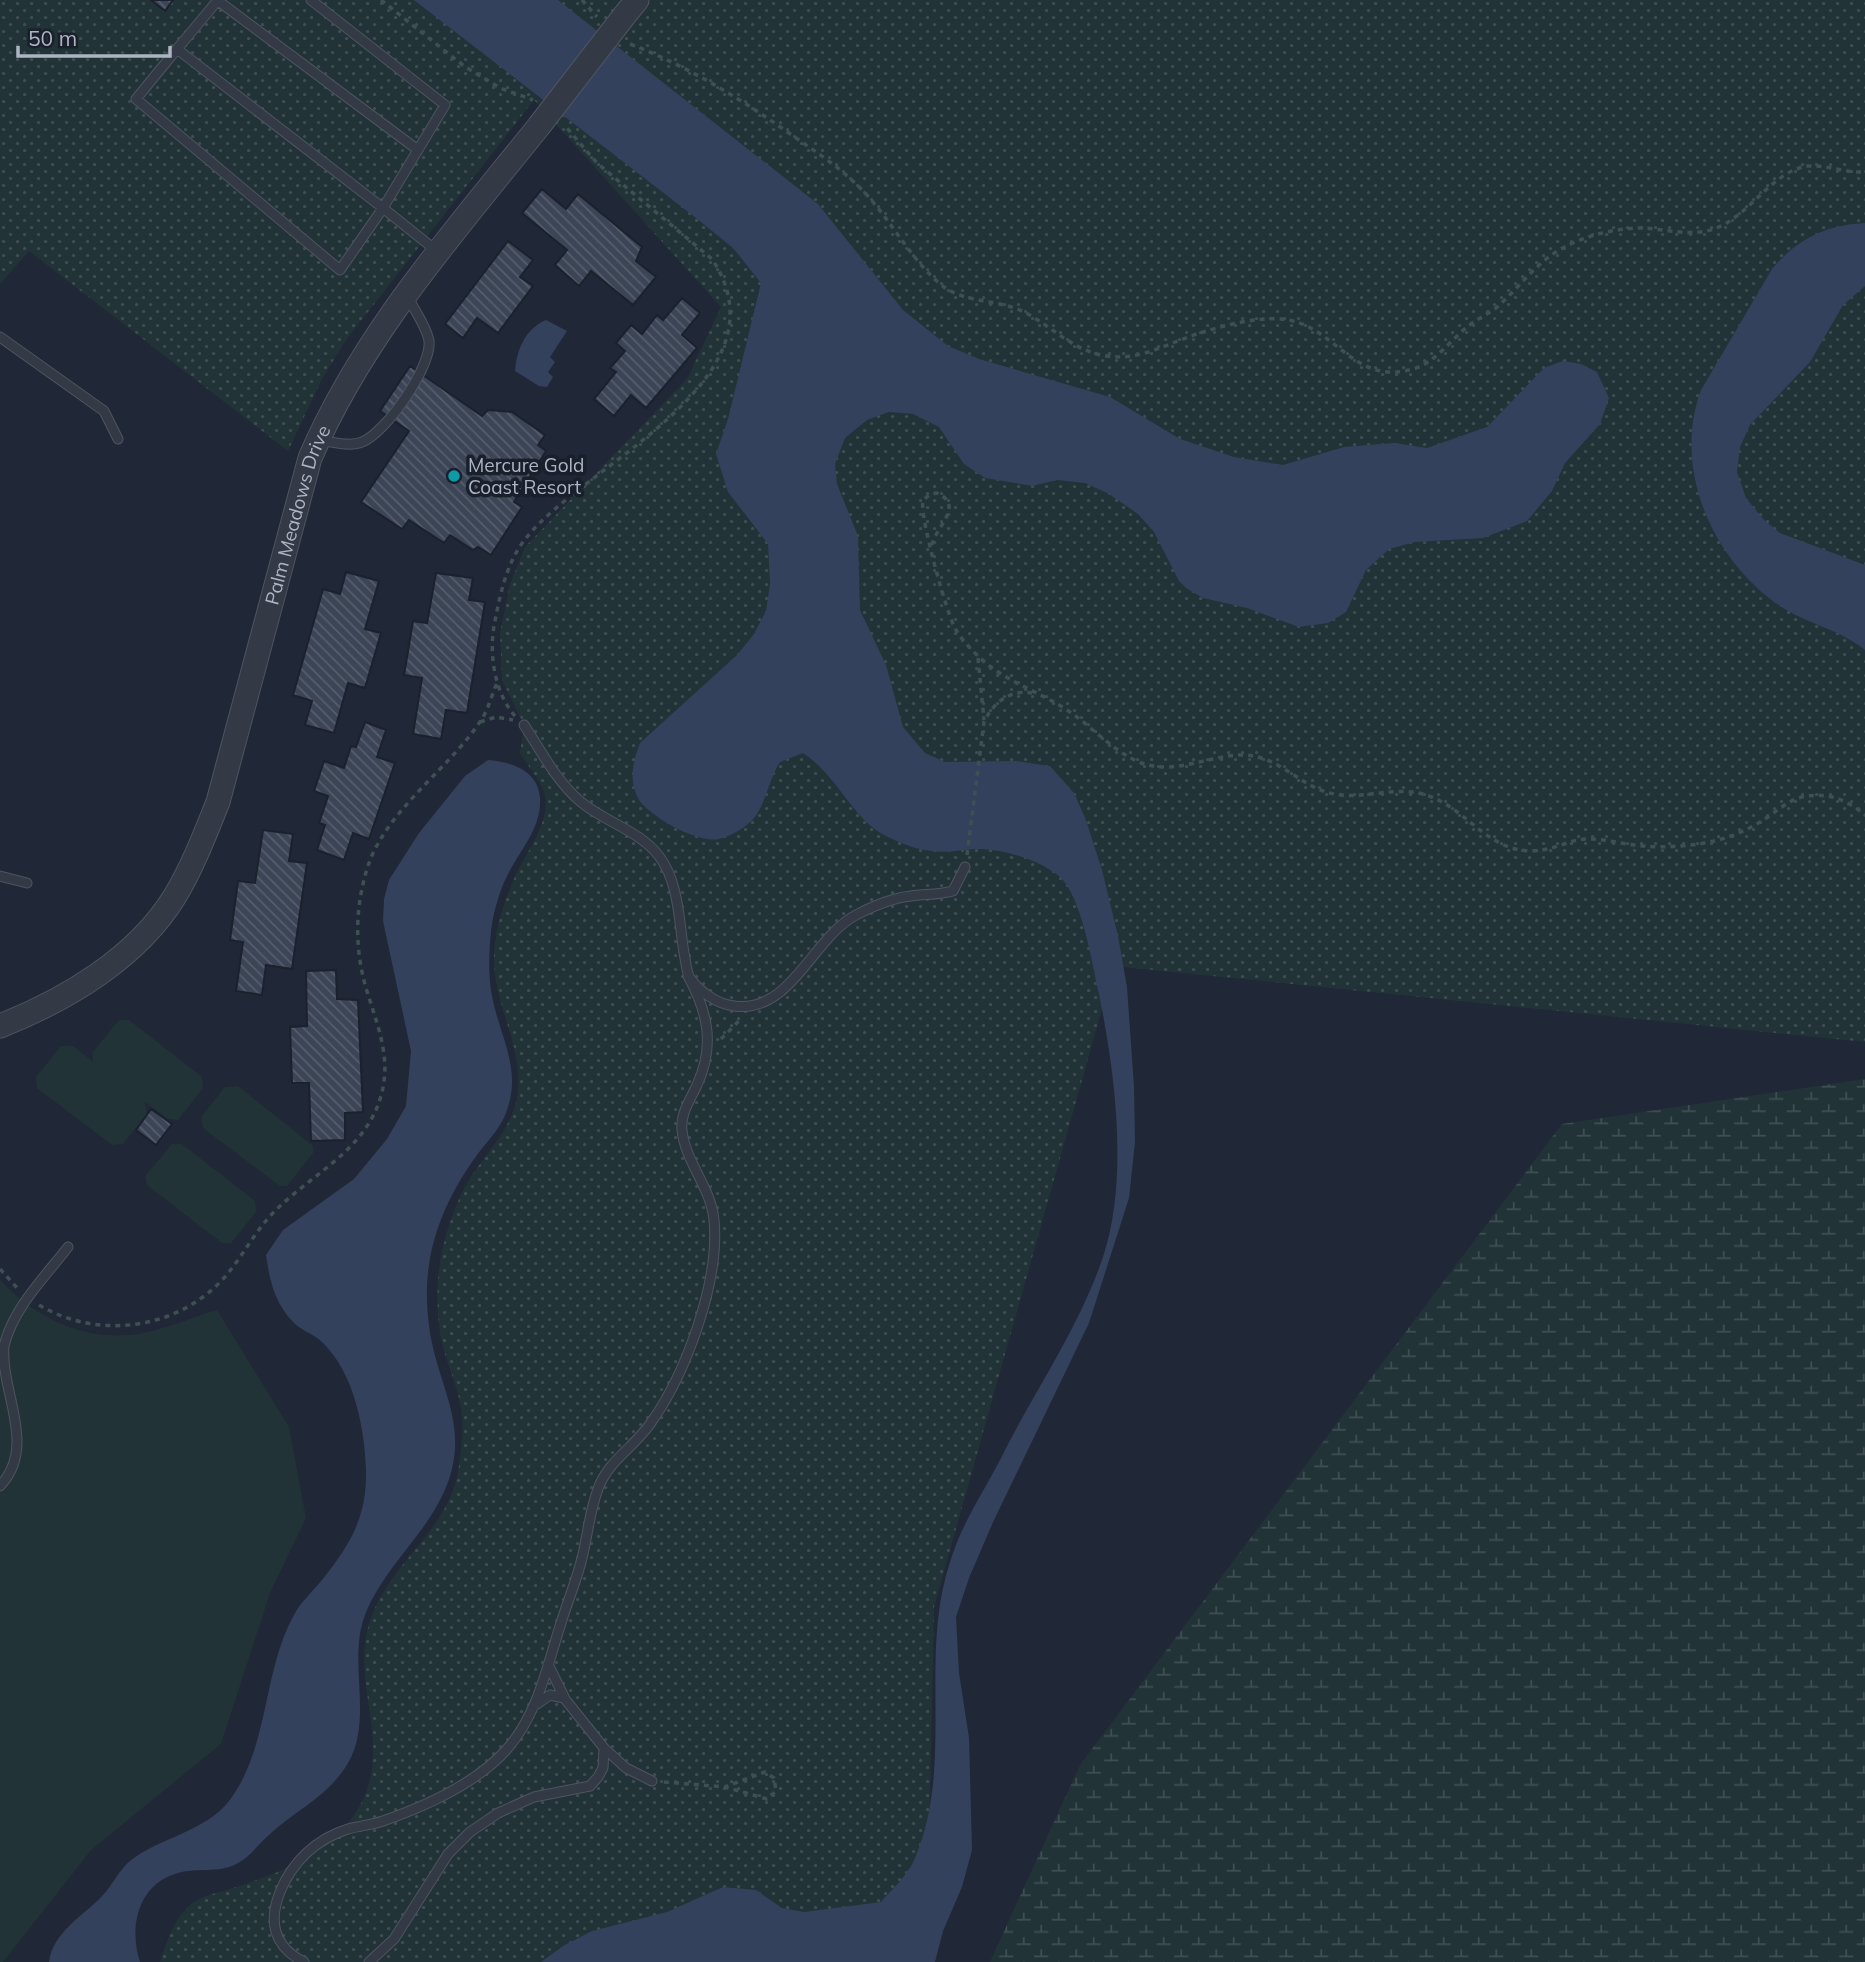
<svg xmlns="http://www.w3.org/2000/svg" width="1865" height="1962" font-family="Mulish,sans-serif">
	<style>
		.grass { fill: url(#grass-dots) }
		.wetland { fill: url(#wetland-marsh) }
		.park { fill: #223337 }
		.water { fill: #34415d }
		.building { fill: url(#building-back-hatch); stroke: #1b212d; stroke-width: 2 }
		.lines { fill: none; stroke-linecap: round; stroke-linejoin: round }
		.service-casing { stroke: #4e5461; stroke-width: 11 }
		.tertiary-casing { stroke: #4e5461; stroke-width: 25 }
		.path { stroke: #3f5054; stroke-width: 3.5; stroke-dasharray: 5 5; stroke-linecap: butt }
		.service { stroke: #333a46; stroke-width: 9 }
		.tertiary { stroke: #333a46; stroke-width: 23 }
		.tertiary-bridge-casing { stroke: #4e5461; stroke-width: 25; stroke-linecap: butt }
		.tertiary-bridge { stroke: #333a46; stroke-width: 23 }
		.culture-dot { fill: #0f9aa8; stroke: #191f2b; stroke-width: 2.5 }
		.labels { text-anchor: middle; stroke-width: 7; stroke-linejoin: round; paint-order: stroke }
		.poi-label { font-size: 19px; fill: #adb4c3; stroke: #191f2b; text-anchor: start }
		.street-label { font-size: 19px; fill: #adb4c3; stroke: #191f2b }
	</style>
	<defs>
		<pattern id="grass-dots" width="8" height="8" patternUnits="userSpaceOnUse" patternTransform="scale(1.75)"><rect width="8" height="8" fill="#223337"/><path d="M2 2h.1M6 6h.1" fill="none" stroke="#3f4e52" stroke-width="1.8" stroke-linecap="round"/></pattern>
		<pattern id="wetland-marsh" width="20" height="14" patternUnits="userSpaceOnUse" patternTransform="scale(1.75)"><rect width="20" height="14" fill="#223337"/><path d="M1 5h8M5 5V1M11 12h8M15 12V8" fill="none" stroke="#3f4e52"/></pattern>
		<pattern id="building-back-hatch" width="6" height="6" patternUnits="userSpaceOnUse" patternTransform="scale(1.75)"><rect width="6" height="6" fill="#3c4556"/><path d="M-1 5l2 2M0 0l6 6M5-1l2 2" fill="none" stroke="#565d6d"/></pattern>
	</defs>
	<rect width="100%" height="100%" fill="#202736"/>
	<path class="grass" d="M 0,0 L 1865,0 L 1865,1042 L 1114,966 L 934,1607 L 928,1907 L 911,1962 L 160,1962 C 167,1941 175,1916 194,1902 C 203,1895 222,1892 233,1888 C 277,1874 323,1857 352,1818 C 400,1752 348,1687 370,1621 C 389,1562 451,1530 459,1466 C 461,1451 463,1433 462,1418 C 461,1393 448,1368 442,1343 C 435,1311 436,1271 445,1239 C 449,1223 457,1202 465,1187 C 482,1155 515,1129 518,1090 C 522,1045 494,1004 494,960 C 494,932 503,904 514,879 C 525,853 550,825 545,795 C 544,786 525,762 520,753 L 524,725 L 502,680 L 500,633 L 510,584 L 525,547 L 687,379 L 721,307 L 534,100 L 346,340 L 322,379 L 288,451 L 29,251 L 0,284 Z"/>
	<path class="wetland" d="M 1865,1079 L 1865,1962 L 990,1962 L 1080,1765 L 1562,1124 Z"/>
	<path class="park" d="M 119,1020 L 129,1020 L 202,1077 L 203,1088 L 178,1120 L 168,1119 L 145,1102 L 147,1114 L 123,1144 L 112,1145 L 37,1088 L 36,1077 L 61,1046 L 73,1046 L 93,1062 L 92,1053 Z
		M 238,1086 L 313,1146 L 313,1153 L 287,1186 L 280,1186 L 203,1128 L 201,1117 L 225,1087 Z
		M 172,1144 L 182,1144 L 255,1201 L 256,1212 L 231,1243 L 222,1243 L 147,1185 L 145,1176 Z
		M 0,1280 C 34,1316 78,1339 129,1335 C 157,1333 189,1318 217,1310 L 289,1427 L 306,1518 L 270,1593 L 221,1744 L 91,1850 L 3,1962 L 0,1962 Z"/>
	<path class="water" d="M 414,0 L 558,0 L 818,204 L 903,310 L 948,346 L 979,359 L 1110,397 L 1180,439 L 1234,457 L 1283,465 L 1344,447 L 1394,443 L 1427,448 L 1487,427 L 1544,368 L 1563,361 L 1581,364 L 1597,372 L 1609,398 L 1600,424 L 1565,463 L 1552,491 L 1527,521 L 1483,538 L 1415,542 L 1389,549 L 1366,570 L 1346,612 L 1328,623 L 1299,627 L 1247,608 L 1203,598 L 1186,588 L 1179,581 L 1154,532 L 1138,514 L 1109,494 L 1085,483 L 1057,480 L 1032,486 L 985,478 L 964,464 L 939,427 L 913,414 L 889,412 L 867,420 L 845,438 L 835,464 L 837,484 L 858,536 L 860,610 L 886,665 L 903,727 L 925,753 L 945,762 L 1016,761 L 1050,766 L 1074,793 L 1086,820 L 1102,870 L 1118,936 L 1127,987 L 1134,1086 L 1135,1142 L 1129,1198 L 1089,1323 L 994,1520 L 969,1578 L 956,1617 L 959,1673 L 969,1738 L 972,1850 L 962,1887 L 943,1931 L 935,1962 L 541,1962 L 563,1946 L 592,1931 L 667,1912 L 723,1887 L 756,1890 L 782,1908 L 804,1912 L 881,1902 C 892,1889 909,1874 915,1858 C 955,1763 918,1658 950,1562 C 963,1520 983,1494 1002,1456 C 1035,1390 1079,1328 1103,1257 C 1129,1179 1115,1073 1099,994 C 1092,964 1082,896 1059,876 C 1039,860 1006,850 981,849 C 964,848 949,854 932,851 C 917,850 900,843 886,836 C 852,819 838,776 803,753 L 780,762 C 768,780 765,811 748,824 C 742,830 727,837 719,839 C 698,844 651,817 639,800 C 628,781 633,761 640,743 L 737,655 L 754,634 L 766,611 L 770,584 L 768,544 L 728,492 L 716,454 L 728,419 L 761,283 L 733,248 L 696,218 Z
		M 1865,223 L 1865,286 L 1843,305 L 1810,362 L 1750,425 L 1740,447 L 1737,472 L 1746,498 L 1764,520 L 1780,533 L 1865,565 L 1865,650 C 1839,629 1807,624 1780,606 C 1712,560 1672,468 1701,390 L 1772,269 C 1797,239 1826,225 1865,223 Z
		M 546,320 L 567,331 L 550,357 L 555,362 L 548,372 L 553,377 L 547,387 L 539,386 L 515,371 C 517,349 525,329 546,320 Z
		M 488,760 C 511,762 538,770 540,798 C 542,828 519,851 507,876 C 499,892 493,914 491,931 C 489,952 488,976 492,996 C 499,1034 521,1067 508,1107 C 503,1126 489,1139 477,1155 C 453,1188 435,1224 429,1265 C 425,1289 427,1319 432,1343 C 439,1378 457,1411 455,1448 C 451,1518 389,1554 365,1615 C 347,1662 374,1718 348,1763 C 329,1796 297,1809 270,1834 C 259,1843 250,1857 238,1863 C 222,1873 200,1868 182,1872 C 139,1881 128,1925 140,1962 L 49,1962 C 53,1931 85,1915 104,1894 C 113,1884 120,1869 130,1861 C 160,1837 205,1832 229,1801 C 270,1747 262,1671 295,1613 C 302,1601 313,1591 322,1580 C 350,1545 367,1517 366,1471 C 365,1429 354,1373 323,1343 C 315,1334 301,1331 293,1322 C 274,1302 270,1281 266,1255 L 283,1230 L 354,1179 L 387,1139 L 406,1106 L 411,1051 L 383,921 L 384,899 L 389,880 L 419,833 L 465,776 Z"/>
	<path class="building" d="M 151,0 L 173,0 L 165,11 Z
		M 542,189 L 566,209 L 578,194 L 642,247 L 636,261 L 656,277 L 633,305 L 591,271 L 579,286 L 555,265 L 567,250 L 522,213 Z
		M 508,241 L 533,260 L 520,277 L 533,286 L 498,333 L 477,318 L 463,338 L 445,324 Z
		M 682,298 L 700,313 L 682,335 L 697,348 L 646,408 L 631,395 L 614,416 L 594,399 L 616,372 L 610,368 L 625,351 L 616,343 L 631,325 L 642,334 L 657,315 L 663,320 Z
		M 410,366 L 482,416 L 488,410 L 512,412 L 545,435 L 538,445 L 546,451 L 514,502 L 522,507 L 491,555 L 478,547 L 473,550 L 450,535 L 444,543 L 409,520 L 402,529 L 361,502 L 409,431 L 380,411 Z
		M 346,572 L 379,581 L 365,629 L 381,633 L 365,688 L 348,683 L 334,733 L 305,725 L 312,701 L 293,695 L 323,589 L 340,594 Z
		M 436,573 L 473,578 L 469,600 L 485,602 L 467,713 L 446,710 L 441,739 L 413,734 L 422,678 L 404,675 L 413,621 L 427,623 Z
		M 365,722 L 386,730 L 377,757 L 395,763 L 369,839 L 353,833 L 344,860 L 317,850 L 325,825 L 319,823 L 328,796 L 314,791 L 324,761 L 344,768 L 351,746 L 356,747 Z
		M 263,830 L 293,834 L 289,861 L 307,863 L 292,969 L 266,965 L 262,995 L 236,991 L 243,942 L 230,940 L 238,881 L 255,883 Z
		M 336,970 L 337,999 L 358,1000 L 363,1112 L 345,1113 L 345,1140 L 311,1141 L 309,1083 L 292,1083 L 290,1027 L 307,1026 L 306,971 Z
		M 151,1109 L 172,1124 L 156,1145 L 136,1130 Z"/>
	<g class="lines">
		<g class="service-casing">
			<path id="service" d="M 217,0 L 418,150
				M 218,0 L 177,49 L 383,208 L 445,105 L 311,0
				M 177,49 L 136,99 L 340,270 L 383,208 L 438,252
				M 0,337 L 104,411 L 118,439
				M 319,440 C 332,442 350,447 362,442 C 386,433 432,366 429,341 C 427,327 414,310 408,297
				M 524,725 C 541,751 557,782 581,802 C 605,822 640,831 659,856 C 679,882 679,922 684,953 C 686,961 686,972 690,978 C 700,992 717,1004 734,1006 C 791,1014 812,938 856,915 C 873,906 892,898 911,896 C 926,894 938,895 953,891 L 965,867
				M 0,876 L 27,883
				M 0,1486 C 38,1446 0,1392 4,1346 C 13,1308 45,1277 68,1247
				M 537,1704 L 550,1695 L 564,1698
				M 604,1748 L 626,1768 L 652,1781
				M 304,1962 C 274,1947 268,1922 280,1892 C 292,1862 316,1839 348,1829 C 359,1826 372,1825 383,1821 C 426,1806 476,1784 507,1749 C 538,1714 547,1666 561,1623 C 568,1600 578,1577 583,1554 C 588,1532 590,1510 598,1489 C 607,1462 634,1447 650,1424 C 686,1374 720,1281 714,1220 C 711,1187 685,1162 682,1130 C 680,1113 691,1099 697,1085 C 715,1046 708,1012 688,976
				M 369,1962 L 394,1939 L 448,1854 L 470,1832 L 498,1813 L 534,1797 L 590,1786 L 598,1777 L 603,1768 L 604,1748 L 565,1699 L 548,1664"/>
		</g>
		<g class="tertiary-casing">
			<g id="tertiary">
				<path d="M 624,16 L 637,0"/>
				<path id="s1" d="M 0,1026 C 66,1000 137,958 175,896 C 193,866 205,834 218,802 L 310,458 C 363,334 455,231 539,126"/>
			</g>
		</g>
		<path class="path" d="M 381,0 L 464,66 L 500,88 L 533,100
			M 582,0 L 597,17
			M 630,44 C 687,66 736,96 786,131 C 810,148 834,163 855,183 C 888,213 910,261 944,287 C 968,304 1000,299 1026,313 C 1054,328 1073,351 1107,356 C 1140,361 1166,344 1197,334 C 1222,326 1254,317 1281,319 C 1336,323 1352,389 1416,368 C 1436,361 1450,341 1466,328 C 1475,320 1486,315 1496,308 C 1518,289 1534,265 1559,250 C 1583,236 1615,228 1642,228 C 1665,229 1691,237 1714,229 C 1749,217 1773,170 1808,166 C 1827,165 1846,173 1865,172
			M 932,545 C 936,526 965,506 937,493 C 931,494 926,496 923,502 C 919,513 947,616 956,630 C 965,644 978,657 991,667 C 1015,685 1043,694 1067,710 C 1092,726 1119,758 1148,765 C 1181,773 1213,754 1245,755 C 1281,757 1301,788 1334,794 C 1365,800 1395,785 1426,795 C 1470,809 1490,858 1542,850 C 1558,848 1572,839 1587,839 C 1607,839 1625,845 1645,846 C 1666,848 1693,846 1714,841 C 1731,837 1747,830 1762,821 C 1776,812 1790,798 1807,796 C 1830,793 1847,800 1865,815
			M 978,658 L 984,720
			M 515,716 C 495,693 489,657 494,626 C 500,595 506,563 526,538 C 585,464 792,379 712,259 L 597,163 L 566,127
			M 480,722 L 496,717 L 513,720
			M 967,855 L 984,722 C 993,703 1010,689 1032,693
			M 721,1039 L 740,1020
			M 0,1269 L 19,1290
			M 39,1305 C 98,1340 176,1330 223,1279 C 243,1257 256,1228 278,1208 C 314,1173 366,1149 381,1096 C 392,1057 377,1025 366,988 C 354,947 355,904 369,863 C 390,806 453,766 483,717 C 489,707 492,694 497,683
			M 664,1782 L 725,1787 L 767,1799 L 776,1791 L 774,1778 L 765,1772 L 725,1787"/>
		<use href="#service" class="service"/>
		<use href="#tertiary" class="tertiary"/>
		<g class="tertiary-bridge-casing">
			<path id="tertiary-bridge" d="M 539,126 L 624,16"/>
		</g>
		<use href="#tertiary-bridge" class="tertiary-bridge"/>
	</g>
	<circle class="culture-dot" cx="454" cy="476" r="7"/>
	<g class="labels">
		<g class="poi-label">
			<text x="468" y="472">Mercure Gold<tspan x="468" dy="22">Coast Resort</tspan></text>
		</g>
		<g class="street-label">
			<text dy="7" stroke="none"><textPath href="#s1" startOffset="623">Palm Meadows Drive</textPath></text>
		</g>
	</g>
	<path d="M18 46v10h152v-10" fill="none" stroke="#adb4c3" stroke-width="3.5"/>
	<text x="28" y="46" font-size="21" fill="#adb4c3" stroke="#191f2b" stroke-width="5" paint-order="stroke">50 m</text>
</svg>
